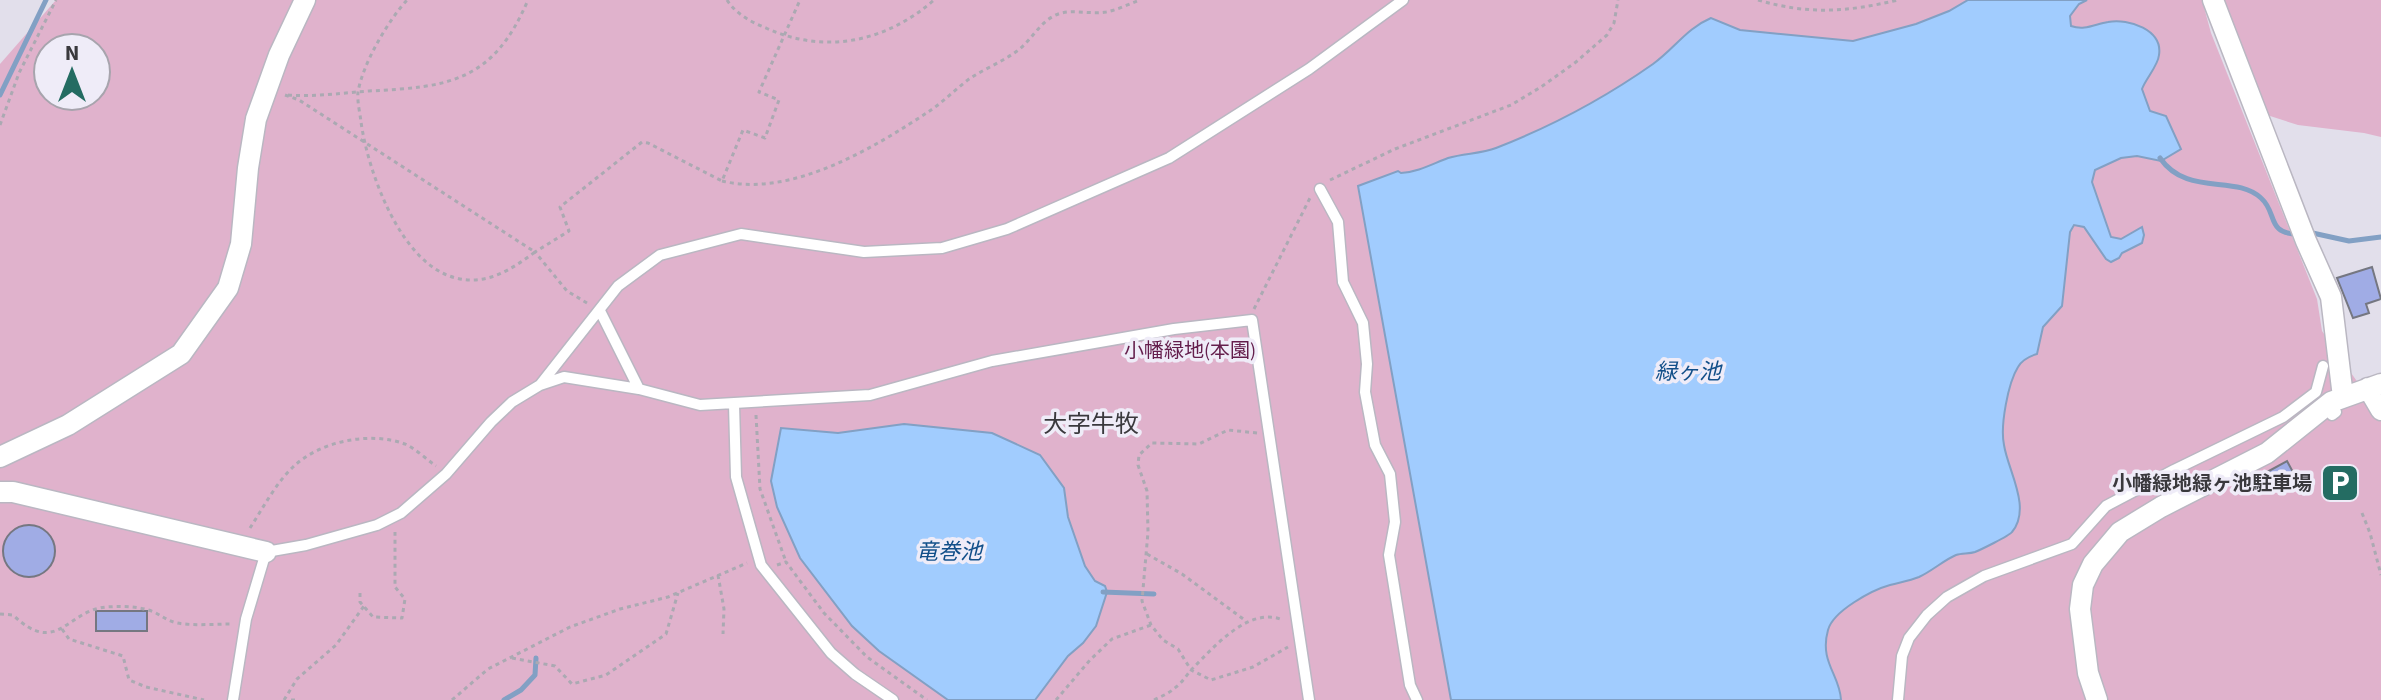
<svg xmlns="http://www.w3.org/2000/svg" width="2381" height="700" font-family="'Source Sans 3','Noto Sans JP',sans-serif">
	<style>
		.green { fill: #e0b2cc; fill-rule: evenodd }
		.water { fill: #a1ccfe; stroke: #82a0c4; stroke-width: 2 }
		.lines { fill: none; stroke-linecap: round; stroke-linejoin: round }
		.stream { stroke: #82a0c4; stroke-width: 5 }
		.building { fill: #a0ace5; stroke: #757781; stroke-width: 2 }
		.service-casing { stroke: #bab7c2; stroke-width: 13 }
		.minor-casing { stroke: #bab7c2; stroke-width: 23 }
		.path { stroke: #aba9b2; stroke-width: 3; stroke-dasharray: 4 4; stroke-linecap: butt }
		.service { stroke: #fff; stroke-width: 10 }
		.minor { stroke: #fff; stroke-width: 20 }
		.labels { text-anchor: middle; stroke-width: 7; stroke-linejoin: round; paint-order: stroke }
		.park-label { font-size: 20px; fill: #641e4c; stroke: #efecf8 }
		.poi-label { font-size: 20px; font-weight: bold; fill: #3a393d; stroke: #efecf8; text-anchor: end }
		.water-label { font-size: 22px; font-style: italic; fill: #124f89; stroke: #efecf8 }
		.quarter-label { font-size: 24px; fill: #3a393d; stroke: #efecf8 }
	</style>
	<rect width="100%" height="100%" fill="#e2dfeb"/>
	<path class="green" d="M 56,0 L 2202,0 L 2211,33 L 2317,299 L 2322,331 L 2381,416 L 2381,700 L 0,700 L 0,64 ZM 48,48 L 96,48 L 96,96 L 48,96 Z
		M 2224,0 L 2381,0 L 2381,137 L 2364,133 L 2298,125 L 2267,115 L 2246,65 Z"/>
	<path class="water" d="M 1968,0 L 2087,0 L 2079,4 L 2070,16 L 2071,26 C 2085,31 2095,24 2108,22 C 2129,18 2163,30 2159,55 C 2158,66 2146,78 2142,89 L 2150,111 L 2166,116 L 2181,149 L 2161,161 L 2137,156 L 2121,158 L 2095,170 L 2092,182 L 2111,237 L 2121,239 L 2142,227 L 2144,235 L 2142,243 L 2122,253 L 2119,258 L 2111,262 L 2106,259 L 2084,227 L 2074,225 L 2070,232 L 2062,306 L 2043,327 L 2037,354 C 2030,356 2022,360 2018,367 C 2008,383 2000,426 2004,445 C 2008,471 2032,508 2012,532 C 2009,536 1980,550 1975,552 C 1969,554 1962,553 1956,555 C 1944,560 1932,571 1919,577 C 1909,581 1901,582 1890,585 C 1872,590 1833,611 1828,630 C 1819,662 1840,675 1841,700 L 1451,700 L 1358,186 L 1398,171 L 1401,173 C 1418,172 1432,164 1448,158 C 1464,153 1481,154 1496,148 C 1550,127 1606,97 1653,64 C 1674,49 1687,28 1711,18 L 1740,30 L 1853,41 L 1916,24 L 1949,11 Z
		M 904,424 L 992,433 L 1040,455 L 1064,488 L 1068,517 L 1085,566 L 1095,581 L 1105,586 L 1107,592 L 1096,626 L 1083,643 L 1068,656 L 1035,700 L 948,700 L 879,651 L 852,626 L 800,558 L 777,507 L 771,481 L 781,428 L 838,433 Z"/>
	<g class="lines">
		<path class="stream" d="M 0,95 L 46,0
			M 2160,158 C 2187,197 2235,174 2261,198 C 2278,213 2266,234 2298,234
			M 2308,232 L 2349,241 L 2381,237
			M 1103,592 L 1154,594
			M 504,700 L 521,690 L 535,675 L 536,658"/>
	</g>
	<path class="building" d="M 2372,267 L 2381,299 L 2366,304 L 2369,313 L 2353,318 L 2337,278 Z
		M 2287,461 L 2294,474 L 2273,485 L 2267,472 Z
		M3 551a26 26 0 1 1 52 0a26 26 0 1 1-52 0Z
		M 96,611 L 147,611 L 147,631 L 96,631 Z"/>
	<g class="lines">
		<g class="service-casing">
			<path id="service" d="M 1320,189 L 1338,222 L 1343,282 L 1363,323 L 1367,364 L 1365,392 L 1375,445 L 1390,474 L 1395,522 L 1389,555 L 1410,685 L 1417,700
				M 600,311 L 639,389
				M 540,385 L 618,286 L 660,255 L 741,234 L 864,252 L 942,248 L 1007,229 L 1169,158 L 1309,69 L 1403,0
				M 734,404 L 736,477 L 761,565 L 831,653 L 855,674 L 893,700
				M 2332,415 L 2336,412
				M 233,700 L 246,619 L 266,552 L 306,545 L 377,525 L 401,513 L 446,474 L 491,422 L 512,402 L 540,385 L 564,377 L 639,389 L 700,405 L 870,395 L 992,361 L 1174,329 L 1252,320 L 1309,700
				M 1898,700 L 1902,656 L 1909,638 L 1927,615 L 1947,597 L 1984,576 L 2072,544 L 2106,506 L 2174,470 L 2283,417 L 2316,392 L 2323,366"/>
		</g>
		<g class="minor-casing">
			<path id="minor" d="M 2213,0 L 2306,241 L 2331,297 L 2343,397
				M 2368,388 L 2381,410
				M 0,457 L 68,425 L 181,354 L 228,288 L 241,244 L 248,168 L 256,119 L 279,55 L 305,0
				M 0,492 L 13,492 L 266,552
				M 2097,700 L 2088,673 L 2080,609 L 2083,585 L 2093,564 L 2120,532 L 2161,507 L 2267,453 L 2331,402 L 2381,384"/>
		</g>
		<path class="path" d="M 727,0 C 736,14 751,22 766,28 C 825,55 886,42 934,0
			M 1758,0 C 1809,15 1847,12 1898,0
			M 285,95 L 299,100 L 535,252 C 512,269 487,286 456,278 C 401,265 368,172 361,122 C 360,113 357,101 358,92 C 363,63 388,21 407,0
			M 288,95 C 315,97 342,93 369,91 C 449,87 493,82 528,0
			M 0,125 L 19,73 L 56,0
			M 1330,180 L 1395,149 L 1511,105 L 1541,87 L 1576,62 L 1607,35 L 1614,23 L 1618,0
			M 722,181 C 791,198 874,148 931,110 C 944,101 956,89 969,79 C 984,69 1002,62 1017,51 C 1030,42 1038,25 1052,17 C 1068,7 1087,15 1106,12 C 1117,10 1129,4 1140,0
			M 587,303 L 567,291 L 535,252 L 569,231 L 560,207 L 642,142 L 648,143 L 722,181 L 743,130 L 765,138 L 779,100 L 759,92 L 800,0
			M 1254,309 L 1310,198
			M 756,415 L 760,489 L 786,562
			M 1257,433 L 1228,430 L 1199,444 L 1152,443 L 1139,455 L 1138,465 L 1147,491 L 1148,532 L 1142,601 L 1151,625 L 1163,640 L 1178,649 L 1191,670 L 1211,680 L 1253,667 L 1288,647
			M 2362,513 L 2370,533 L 2381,575
			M 250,528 C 263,508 276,483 293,467 C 320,441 370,431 405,444 C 416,449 426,459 436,466
			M 1147,554 L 1182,574 L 1246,621
			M 777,565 L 786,562 L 824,613 L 867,657 L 927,700
			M 718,575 L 724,609 L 723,634
			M 360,593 L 360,602 L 373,617 L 402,618 L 405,599 L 395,587 L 395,532
			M 0,614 L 13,615 C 57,657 66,611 106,607 C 122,606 139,606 154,612 C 162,616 168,621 177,623 C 194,626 214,624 232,624
			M 62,629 L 69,639 L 123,656 L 129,680 L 146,687 L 204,700
			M 512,658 L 555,666 L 572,684 L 606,675 L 666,634 L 678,593
			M 284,700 L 297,679 L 336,645 L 364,606
			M 291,700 L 296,700
			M 452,700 L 488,669 L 570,627 L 620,609 L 668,597 L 747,563
			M 1056,700 L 1090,660 L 1112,639 L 1151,625
			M 1154,700 C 1162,696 1170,693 1176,687 C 1183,682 1187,674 1193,668 C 1215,646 1249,606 1283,620"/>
		<use href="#service" class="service"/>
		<use href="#minor" class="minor"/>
	</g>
	<defs>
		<g id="parking-square" transform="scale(2)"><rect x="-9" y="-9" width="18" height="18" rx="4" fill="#246c62" stroke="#efecf8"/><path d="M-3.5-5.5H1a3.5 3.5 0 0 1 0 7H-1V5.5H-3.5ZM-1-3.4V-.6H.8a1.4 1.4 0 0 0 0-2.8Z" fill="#fff"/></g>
	</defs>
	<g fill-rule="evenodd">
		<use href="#parking-square" x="2340" y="483"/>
	</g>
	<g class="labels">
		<g class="park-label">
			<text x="1190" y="357">小幡緑地(本園)</text>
		</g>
		<g class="poi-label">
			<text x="2312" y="490">小幡緑地緑ヶ池駐車場</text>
		</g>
		<g class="water-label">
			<text x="1688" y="379">緑ヶ池</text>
			<text x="949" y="559">竜巻池</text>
		</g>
		<g class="quarter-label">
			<text x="1091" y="432">大字牛牧</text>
		</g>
	</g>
	<g transform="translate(72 72)"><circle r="38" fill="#efecf8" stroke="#a7a4ad" stroke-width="2"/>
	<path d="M0-6L14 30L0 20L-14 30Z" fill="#246c62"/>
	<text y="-12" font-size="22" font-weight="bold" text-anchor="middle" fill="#3a393d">N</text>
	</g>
</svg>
